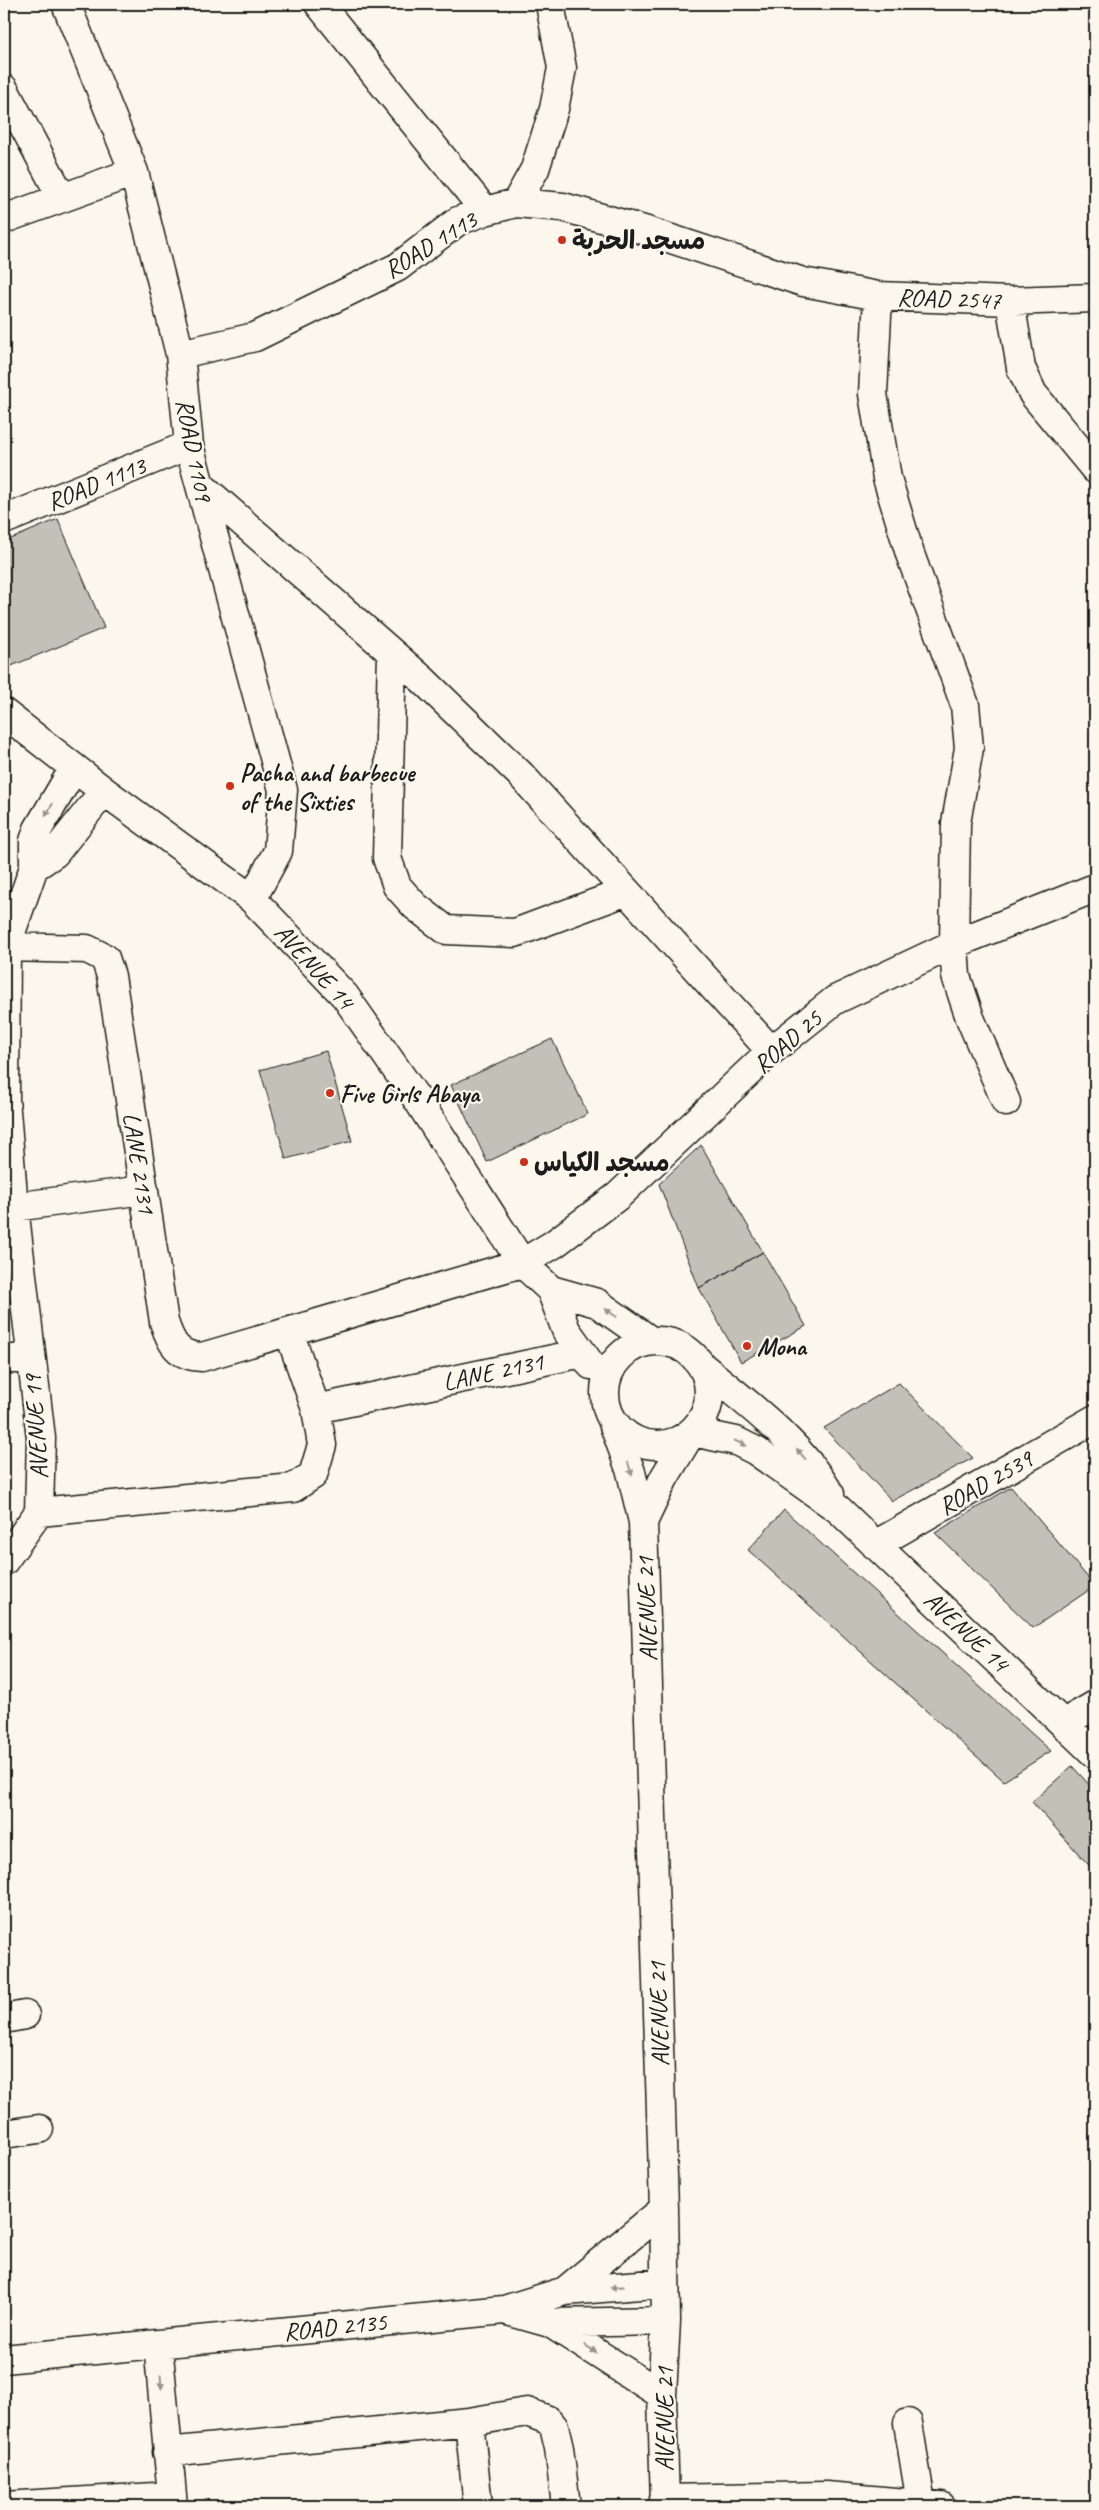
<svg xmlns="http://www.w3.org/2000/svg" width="1099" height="2510" font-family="Caveat,'Playpen Sans Arabic',sans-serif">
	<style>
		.building { fill: #c3c0b8; stroke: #1c1c1c }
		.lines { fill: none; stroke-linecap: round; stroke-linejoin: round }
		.minor-casing { stroke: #1c1c1c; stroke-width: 31 }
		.minor { stroke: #fbf7ec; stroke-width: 28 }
		.oneway { fill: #97948e }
		.poi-dot { fill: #c8321e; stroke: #fbf7ec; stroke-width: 2 }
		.labels { text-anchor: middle; stroke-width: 4.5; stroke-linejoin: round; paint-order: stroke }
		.poi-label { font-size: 25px; font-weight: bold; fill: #1c1c1c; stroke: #fbf7ec; text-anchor: start }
		.street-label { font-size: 25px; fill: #1c1c1c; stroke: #fbf7ec }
	</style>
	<rect width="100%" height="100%" fill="#fbf7ec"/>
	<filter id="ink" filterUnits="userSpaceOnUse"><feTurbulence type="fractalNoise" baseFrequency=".02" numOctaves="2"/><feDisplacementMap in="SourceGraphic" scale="10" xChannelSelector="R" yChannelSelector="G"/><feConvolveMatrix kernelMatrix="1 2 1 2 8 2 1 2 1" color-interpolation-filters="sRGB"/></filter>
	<g filter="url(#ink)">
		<path class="building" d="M 58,519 L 104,628 L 4,669 L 4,542 Z
			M 552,1039 L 588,1114 L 487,1162 L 451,1085 Z
			M 326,1051 L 352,1141 L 286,1159 L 260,1070 Z
			M 701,1145 L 763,1252 L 699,1288 L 659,1184 Z
			M 763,1252 L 806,1326 L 741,1362 L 699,1288 Z
			M 899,1383 L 973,1458 L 892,1501 L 824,1428 Z
			M 1011,1487 L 1095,1586 L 1033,1628 L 935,1533 Z
			M 784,1510 L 1051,1751 L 1004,1781 L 748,1550 Z
			M 1072,1766 L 1095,1791 L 1095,1872 L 1032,1802 Z"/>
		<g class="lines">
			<g class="minor-casing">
				<path id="minor" d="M 66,4 L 134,172 L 180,354 L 189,445 L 283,790 L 278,851 L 252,899
					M 319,4 L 485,211
					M 4,89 L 62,198
					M 516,203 L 535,169 L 554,109 L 562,68 L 550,4
					M 4,219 L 134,172
					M 878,296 L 873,394 L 887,478 L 910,554 L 965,705 L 969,748 L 956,823 L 954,944 L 956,976 L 970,1018 L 1006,1102
					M 1010,301 L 1021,368 L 1033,394 L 1095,469
					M 180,354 L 255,337 L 398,267 L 458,221 L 485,211 L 516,203 L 563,207 L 647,231 L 803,282 L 878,296 L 1010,301 L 1095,298
					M 200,485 L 423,680 L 521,775 L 771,1051
					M 4,520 L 189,445
					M 392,653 L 387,858 L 397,886 L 415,906 L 446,930 L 515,933 L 625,892
					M 4,713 L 104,791 L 252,899 L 345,996 L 419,1102 L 522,1263 L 551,1290 L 597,1303 L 651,1341
					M 34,867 L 55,853 L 104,791
					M 6,947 L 87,949 L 105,958 L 111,976 L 164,1322 C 171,1343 177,1356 202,1357 L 522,1263 L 554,1244 L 618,1196 L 771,1051 L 835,1000 L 954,944 L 1095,888
					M 14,1207 L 144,1190
					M 551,1290 L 566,1330 L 591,1365
					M605 1393a52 52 0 1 1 104 0a52 52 0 1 1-104 0Z
					M 4,1359 L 30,1359
					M 703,1367 C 749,1405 800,1442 830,1494
					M 316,1409 L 582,1353
					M 613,1423 L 631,1472 L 643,1522 L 664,2209 L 666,2321 L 662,2395 L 665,2506
					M 693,1432 L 736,1441 L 756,1451 L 838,1509 L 1095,1754
					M 39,1512 L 293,1488 L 313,1475 L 322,1445 L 316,1409 L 289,1332
					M 643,1522 L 664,1478 L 690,1435
					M 875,1545 L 1095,1419
					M 4,1561 L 39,1512 L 41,1438 L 14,1207 L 5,1099 L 6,947 L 34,867 L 34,841 L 38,829 L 74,768
					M 1064,1723 L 1095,1705
					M 4,2019 L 25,2015
					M 4,2134 L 39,2129
					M 565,2291 L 664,2209
					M 504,2310 L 565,2291 L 665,2283
					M 550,2323 L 662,2395
					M 158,2344 L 173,2506
					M 4,2359 L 504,2310 L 550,2323 L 666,2321
					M 469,2422 L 478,2506
					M 908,2423 L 921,2503
					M 167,2452 L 469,2422 L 527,2412 L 548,2420 L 554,2427 L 559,2448 L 566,2506
					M 664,2499 L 826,2496 L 941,2506
					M 4,2506 L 172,2496"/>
			</g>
			<use href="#minor" class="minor"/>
		</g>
		<defs><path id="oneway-solid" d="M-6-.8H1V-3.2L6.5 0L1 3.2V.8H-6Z" transform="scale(1.25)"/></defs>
		<g class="oneway">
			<use href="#oneway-solid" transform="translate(49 810) rotate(121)"/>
			<use href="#oneway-solid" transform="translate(611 1313) rotate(-145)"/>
			<use href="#oneway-solid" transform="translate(740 1443) rotate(24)"/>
			<use href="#oneway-solid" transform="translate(801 1454) rotate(-131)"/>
			<use href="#oneway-solid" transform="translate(630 1469) rotate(73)"/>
			<use href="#oneway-solid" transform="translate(617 2287) rotate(176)"/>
			<use href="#oneway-solid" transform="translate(591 2349) rotate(33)"/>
			<use href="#oneway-solid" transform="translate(161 2382) rotate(86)"/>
		</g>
	</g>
	<g class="poi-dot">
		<circle cx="562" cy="240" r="5"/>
		<circle cx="230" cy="786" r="5"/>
		<circle cx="330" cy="1093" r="5"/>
		<circle cx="524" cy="1162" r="5"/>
		<circle cx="747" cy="1346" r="5"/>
	</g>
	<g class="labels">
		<g class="poi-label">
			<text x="572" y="249">مسجد الحربة</text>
			<text x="240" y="781">Pacha and barbecue<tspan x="240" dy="29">of the Sixties</tspan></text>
			<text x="340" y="1102">Five Girls Abaya</text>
			<text x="534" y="1171">مسجد الكياس</text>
			<text x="757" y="1355">Mona</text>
		</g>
		<g class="street-label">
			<text transform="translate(430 244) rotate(-32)" y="9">ROAD 1113</text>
			<text transform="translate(949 298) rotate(2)" y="9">ROAD 2547</text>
			<text transform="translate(195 450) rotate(79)" y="9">ROAD 1109</text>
			<text transform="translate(96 483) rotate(-22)" y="9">ROAD 1113</text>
			<text transform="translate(315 966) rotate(48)" y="9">AVENUE 14</text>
			<text transform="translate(787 1041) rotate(-41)" y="9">ROAD 25</text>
			<text transform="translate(140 1163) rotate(81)" y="9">LANE 2131</text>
			<text transform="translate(493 1371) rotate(-12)" y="9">LANE 2131</text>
			<text transform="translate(35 1427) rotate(-94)" y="9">AVENUE 19</text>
			<text transform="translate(985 1482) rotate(-30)" y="9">ROAD 2539</text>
			<text transform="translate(646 1609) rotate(-92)" y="9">AVENUE 21</text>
			<text transform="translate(967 1631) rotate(43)" y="9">AVENUE 14</text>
			<text transform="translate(658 2014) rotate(-92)" y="9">AVENUE 21</text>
			<text transform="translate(335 2326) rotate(-6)" y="9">ROAD 2135</text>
			<text transform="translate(664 2419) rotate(-90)" y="9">AVENUE 21</text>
		</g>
	</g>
	<rect width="1099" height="2510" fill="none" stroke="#fbf7ec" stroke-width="20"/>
	<rect x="10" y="10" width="1079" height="2490" fill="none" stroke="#1c1c1c" stroke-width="2" filter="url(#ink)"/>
</svg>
